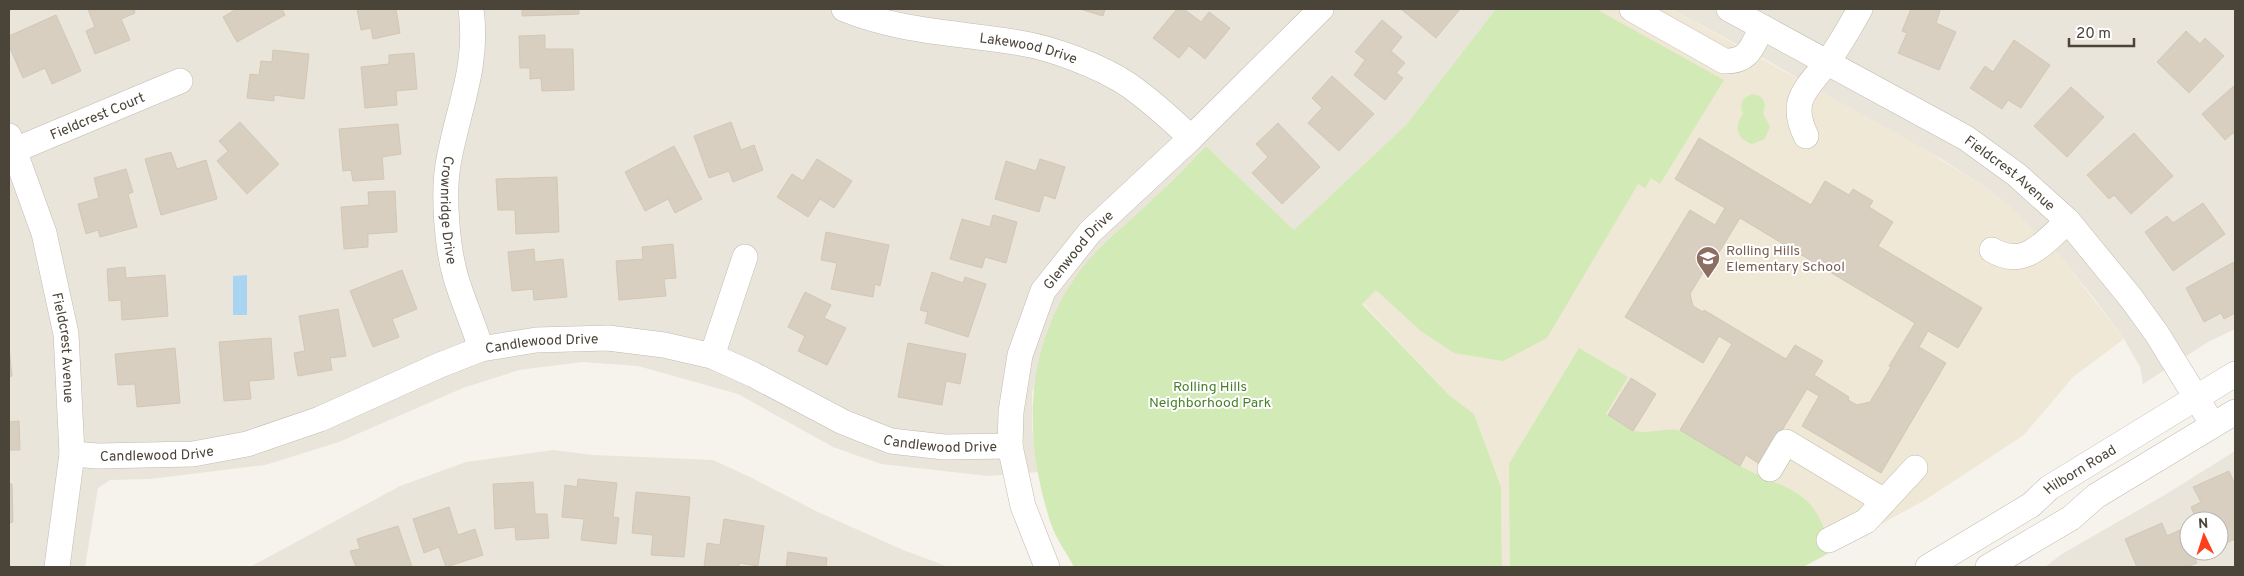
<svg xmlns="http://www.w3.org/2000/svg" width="2244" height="576" font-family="Overpass,sans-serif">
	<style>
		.residential { fill: #eae5da; fill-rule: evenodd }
		.education { fill: #efe8d6 }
		.green { fill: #d2eab5 }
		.water { fill: #a9d4f2 }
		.building { fill: #d8cfc1; stroke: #d3c7b4; fill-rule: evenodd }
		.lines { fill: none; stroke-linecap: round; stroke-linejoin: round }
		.minor-casing { stroke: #c2bbae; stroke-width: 26 }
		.minor { stroke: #fff; stroke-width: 25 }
		.labels { text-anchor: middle; stroke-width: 4; stroke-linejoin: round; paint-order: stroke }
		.street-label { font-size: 14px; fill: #4b4439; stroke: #fff }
		.education-label { font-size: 14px; fill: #785e54; stroke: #fff; text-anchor: start }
		.park-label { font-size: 14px; fill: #4a7f2a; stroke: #fff }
	</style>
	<rect width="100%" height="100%" fill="#f6f3ec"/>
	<path class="residential" d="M 9,9 L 1496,9 L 1406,125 L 1294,230 L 1206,146 L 1155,198 L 1112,236 L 1082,269 L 1032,392 L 1032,429 L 1039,472 L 988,476 L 881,464 L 833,447 L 738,394 L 638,366 L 582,362 L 519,370 L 463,388 L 339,442 L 265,465 L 150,479 L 110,480 L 98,488 L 85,567 L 9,567 Z
		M 1671,9 L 2235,9 L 2235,329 L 2208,342 L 2143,384 L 2140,367 L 2124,339 L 2096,301 L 2060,256 L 2011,208 L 1985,187 L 1943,160 L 1859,114 L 1768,61 Z
		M 553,450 L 593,455 L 713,460 L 750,477 L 818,512 L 903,550 L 949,567 L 250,567 L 400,486 L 466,462 Z
		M 2235,451 L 2235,567 L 2045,567 L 2062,554 L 2168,493 ZM 2189,521 L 2219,521 L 2219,551 L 2189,551 Z"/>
	<path class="education" d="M 1496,9 L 1671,9 L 1909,140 L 1985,187 L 2011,208 L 2060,256 L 2124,339 L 2073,377 L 2024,435 L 1925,500 L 1803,567 L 1502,567 L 1501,487 L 1474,414 L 1449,395 L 1294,230 L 1406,125 Z"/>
	<path class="green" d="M 1496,9 L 1596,9 L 1724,80 L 1660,184 L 1651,178 L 1645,188 L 1638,184 L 1547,338 L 1503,361 L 1454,353 L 1421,331 L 1376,290 L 1362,304 L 1449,395 L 1474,414 L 1501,487 L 1502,567 L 1074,567 C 1067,553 1056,539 1051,524 C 1022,435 1024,345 1082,268 C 1103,241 1131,221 1155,197 C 1173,181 1189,163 1206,146 L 1294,230 L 1406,125 Z
		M 1753,94 C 1764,96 1767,103 1763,114 L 1770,126 L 1765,139 L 1752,144 C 1737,139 1733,127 1743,114 C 1739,104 1742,97 1753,94 Z
		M 1579,348 L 1628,377 L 1606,414 C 1614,419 1623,426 1632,430 C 1647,436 1667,426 1681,431 C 1699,438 1720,454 1737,464 C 1788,493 1816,485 1831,552 L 1803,567 L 1510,567 L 1509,464 Z"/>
	<path class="water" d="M 247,275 L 247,315 L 233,315 L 233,276 Z"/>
	<path class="building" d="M 88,9 L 134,9 L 135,13 L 121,19 L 130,40 L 95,54 L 86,31 L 95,27 Z
		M 235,9 L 282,9 L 285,15 L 237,42 L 223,17 L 235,10 Z
		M 357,9 L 398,9 L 396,9 L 400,33 L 373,39 L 371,28 L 361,30 Z
		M 522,9 L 579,9 L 579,14 L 522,16 Z
		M 1080,9 L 1105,9 L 1103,16 Z
		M 1177,9 L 1184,9 L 1201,22 L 1209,12 L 1230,28 L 1205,59 L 1189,46 L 1179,58 L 1153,38 Z
		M 1401,9 L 1460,9 L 1436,38 Z
		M 1911,9 L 1935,9 L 1940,11 L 1936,23 L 1956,32 L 1939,70 L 1898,53 L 1907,33 L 1902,31 Z
		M 56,15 L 81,71 L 52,84 L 45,68 L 23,78 L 9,46 L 9,36 Z
		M 1382,20 L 1402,37 L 1391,51 L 1405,63 L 1396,73 L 1403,78 L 1385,100 L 1354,75 L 1365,60 L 1355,52 Z
		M 2186,31 L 2200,44 L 2205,38 L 2224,56 L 2189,93 L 2157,62 Z
		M 545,35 L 545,49 L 573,49 L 574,90 L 542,91 L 541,78 L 530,79 L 530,68 L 520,68 L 519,36 Z
		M 2014,40 L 2050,65 L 2021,108 L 2008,100 L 2002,109 L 1970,88 L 1985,66 L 1993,72 Z
		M 273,50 L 309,54 L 304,99 L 274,95 L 274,101 L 247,98 L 250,74 L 259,75 L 261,61 L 272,62 Z
		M 414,53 L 417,89 L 396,91 L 397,105 L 365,108 L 361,67 L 389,64 L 389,55 Z
		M 1332,76 L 1374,114 L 1339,151 L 1308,123 L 1322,108 L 1312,98 Z
		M 2235,85 L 2235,135 L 2233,133 L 2225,140 L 2202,114 Z
		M 2071,87 L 2104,117 L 2067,157 L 2034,126 Z
		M 240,122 L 279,164 L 247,194 L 217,161 L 228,151 L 219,141 Z
		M 731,122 L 741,150 L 754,145 L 763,170 L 733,182 L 729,171 L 709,178 L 694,136 Z
		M 1278,123 L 1320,167 L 1282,204 L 1252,173 L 1268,157 L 1256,144 Z
		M 398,124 L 401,154 L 382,157 L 384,179 L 353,181 L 351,170 L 343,171 L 339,129 Z
		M 2134,133 L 2173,176 L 2131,214 L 2114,195 L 2109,199 L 2087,175 Z
		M 1699,138 L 1811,205 L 1825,181 L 1849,195 L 1853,189 L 1873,201 L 1869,207 L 1893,222 L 1878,246 L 1982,308 L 1958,348 L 1928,331 L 1919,347 L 1946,363 L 1881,473 L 1802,426 L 1819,396 L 1807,389 L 1761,465 L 1746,455 L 1740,466 L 1680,430 L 1732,344 L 1719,336 L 1703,363 L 1625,317 L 1690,210 L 1715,225 L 1725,208 L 1675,179 ZM 1740,218 L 1915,323 L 1889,366 L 1891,367 L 1870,402 L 1857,405 L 1848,400 L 1849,397 L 1814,375 L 1823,361 L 1795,345 L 1786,359 L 1704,310 L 1703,312 L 1693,306 L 1690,294 L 1712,257 L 1715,259 Z
		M 674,146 L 702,199 L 675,213 L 668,199 L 645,211 L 625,172 Z
		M 171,152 L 177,169 L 206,160 L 217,199 L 161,215 L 145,159 Z
		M 817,159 L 852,181 L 834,208 L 820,199 L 808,217 L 777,197 L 792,174 L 803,181 Z
		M 1040,159 L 1065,167 L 1055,199 L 1044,195 L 1039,212 L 995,199 L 1006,161 L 1036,171 Z
		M 126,169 L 133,192 L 128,194 L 137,227 L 100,237 L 98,230 L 86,234 L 78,204 L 99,198 L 94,178 Z
		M 557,177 L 559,232 L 516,234 L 515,210 L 498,210 L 496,179 Z
		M 395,191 L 397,232 L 368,234 L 368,247 L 344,249 L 341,207 L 369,205 L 368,192 Z
		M 2203,203 L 2225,234 L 2173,271 L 2145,232 L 2167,216 L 2173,223 Z
		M 993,215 L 1017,222 L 1006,263 L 985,257 L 982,268 L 950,259 L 962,219 L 990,227 Z
		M 826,232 L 889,245 L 880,286 L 875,284 L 873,297 L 831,289 L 837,263 L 821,260 Z
		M 673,244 L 676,278 L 664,279 L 666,296 L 619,300 L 616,261 L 643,259 L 642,247 Z
		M 534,249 L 535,262 L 563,259 L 567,297 L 534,300 L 533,289 L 512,291 L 508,252 Z
		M 2234,262 L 2235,313 L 2224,319 L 2221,313 L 2204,322 L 2186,288 Z
		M 125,267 L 126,278 L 165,275 L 168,316 L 122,320 L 121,300 L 109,301 L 107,269 Z
		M 402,270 L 417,309 L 392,319 L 399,337 L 373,347 L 350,291 Z
		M 932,272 L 963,283 L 965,277 L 986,284 L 968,337 L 925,323 L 928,312 L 920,310 Z
		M 805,292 L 831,305 L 824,318 L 846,328 L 827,365 L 798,351 L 805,336 L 788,327 Z
		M 338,309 L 346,356 L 330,358 L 332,370 L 298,376 L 294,353 L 305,351 L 299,316 Z
		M 271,338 L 274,379 L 249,381 L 251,399 L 224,401 L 219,342 Z
		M 908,343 L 966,354 L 960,384 L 946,381 L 942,405 L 898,397 Z
		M 9,348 L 12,376 L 9,377 Z
		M 175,348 L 180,403 L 137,407 L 135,384 L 118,385 L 115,354 Z
		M 1631,378 L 1656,394 L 1633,431 L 1608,415 Z
		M 19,421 L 20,450 L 9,450 L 9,422 Z
		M 2229,471 L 2235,485 L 2235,539 L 2224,544 L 2219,533 L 2219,521 L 2197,521 L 2191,507 L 2201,502 L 2193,487 Z
		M 578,479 L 617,483 L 613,517 L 619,518 L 616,544 L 581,540 L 584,519 L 562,517 L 565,485 L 577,487 Z
		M 533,482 L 535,514 L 547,514 L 549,538 L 516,540 L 515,527 L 495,529 L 493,484 Z
		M 9,484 L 12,484 L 13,522 L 9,523 Z
		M 636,492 L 690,497 L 684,557 L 651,555 L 653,535 L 632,533 Z
		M 449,507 L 458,535 L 475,529 L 483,555 L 446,567 L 439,547 L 424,553 L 413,519 Z
		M 724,519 L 764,526 L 758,566 L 739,563 L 739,567 L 704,567 L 707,543 L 720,545 Z
		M 2162,523 L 2167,536 L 2182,529 L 2189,545 L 2189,551 L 2192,551 L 2197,563 L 2187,567 L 2137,567 L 2125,539 Z
		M 398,526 L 412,567 L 356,567 L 350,551 L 360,549 L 357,539 Z
		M 788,552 L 827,558 L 826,567 L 786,567 Z"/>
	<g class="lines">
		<g class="minor-casing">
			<g id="minor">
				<path id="s1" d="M 471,9 C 479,68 457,110 448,165 C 443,195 447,248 456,278 C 463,302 474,325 481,349"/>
				<path id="s2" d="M 844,9 C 900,32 960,33 1020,43 C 1052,48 1103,67 1130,86 C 1151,101 1171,119 1191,138"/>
				<path d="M 1632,9 L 1724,61 C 1749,62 1752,47 1762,27"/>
				<path id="s3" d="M 1729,9 L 1966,138 L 2017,175 L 2068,221 L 2131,298 L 2157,334 L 2213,425"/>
				<path id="s4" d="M 9,136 L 44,233 L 66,334 L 72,454 L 57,567"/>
				<path d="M 1806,136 C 1788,99 1808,88 1828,61 C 1840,45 1850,27 1860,9"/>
				<path id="s5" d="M 15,150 L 180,81"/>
				<path d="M 1992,250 C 2025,270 2045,241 2068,221"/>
				<path d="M 712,356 L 745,257"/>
				<path id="s6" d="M 72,454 L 98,456 L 193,454 L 247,444 L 320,419 L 440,365 L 481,349 L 536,340 L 608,338 L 664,345 L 712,356 L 754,375 L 843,422 L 891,441 L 944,447 L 1010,446"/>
				<path d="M 1770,469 L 1786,442 L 1884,501"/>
				<path d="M 1829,540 L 1866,521 L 1915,468"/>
				<path id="s7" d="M 1047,567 L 1023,506 L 1010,446 L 1011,412 L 1020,355 L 1043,291 L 1090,232 L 1191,138 L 1321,9"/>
				<path id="s8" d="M 1928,567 L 2031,505 L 2049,488 L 2235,374"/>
				<path d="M 1988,567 L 2071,518 L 2096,496 L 2235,412"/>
			</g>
		</g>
		<use href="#minor" class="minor"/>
	</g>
	<defs>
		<g id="school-pin" transform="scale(1.25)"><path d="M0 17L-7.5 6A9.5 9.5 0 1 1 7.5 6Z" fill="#8d6e63" stroke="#fff"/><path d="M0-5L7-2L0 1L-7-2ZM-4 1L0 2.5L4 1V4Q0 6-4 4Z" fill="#fff"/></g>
	</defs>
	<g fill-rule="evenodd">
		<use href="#school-pin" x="1708" y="258"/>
	</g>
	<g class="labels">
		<g class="street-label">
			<text dy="5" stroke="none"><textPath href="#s2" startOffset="189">Lakewood Drive</textPath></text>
			<text dy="5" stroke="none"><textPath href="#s5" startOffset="89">Fieldcrest Court</textPath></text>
			<text dy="5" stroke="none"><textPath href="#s3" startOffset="326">Fieldcrest Avenue</textPath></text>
			<text dy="5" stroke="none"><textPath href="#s1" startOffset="204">Crownridge Drive</textPath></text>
			<text dy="5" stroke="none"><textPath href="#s7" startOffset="341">Glenwood Drive</textPath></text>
			<text dy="5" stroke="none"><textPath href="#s6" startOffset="490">Candlewood Drive</textPath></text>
			<text dy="5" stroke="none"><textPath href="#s4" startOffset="220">Fieldcrest Avenue</textPath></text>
			<text dy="5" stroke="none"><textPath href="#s6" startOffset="910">Candlewood Drive</textPath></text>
			<text dy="5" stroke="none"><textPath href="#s6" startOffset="85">Candlewood Drive</textPath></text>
			<text dy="5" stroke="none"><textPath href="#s8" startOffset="181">Hilborn Road</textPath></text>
		</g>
		<g class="education-label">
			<text x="1726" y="255">Rolling Hills<tspan x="1726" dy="16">Elementary School</tspan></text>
		</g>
		<g class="park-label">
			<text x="1210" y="391">Rolling Hills<tspan x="1210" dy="16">Neighborhood Park</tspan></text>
		</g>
	</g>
	<rect width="2244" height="576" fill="none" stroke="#4b4439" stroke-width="20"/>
	<g transform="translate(2204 536) rotate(356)"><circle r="24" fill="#ffffff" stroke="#b7b4b0"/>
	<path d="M0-4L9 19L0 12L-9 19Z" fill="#fc3f1d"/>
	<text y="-8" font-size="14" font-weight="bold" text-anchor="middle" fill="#4b4439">N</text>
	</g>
	<path d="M2069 38v8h65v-8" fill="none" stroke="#4b4439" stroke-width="2.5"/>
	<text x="2076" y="38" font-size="15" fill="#4b4439" stroke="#ffffff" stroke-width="4" paint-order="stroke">20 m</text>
</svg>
